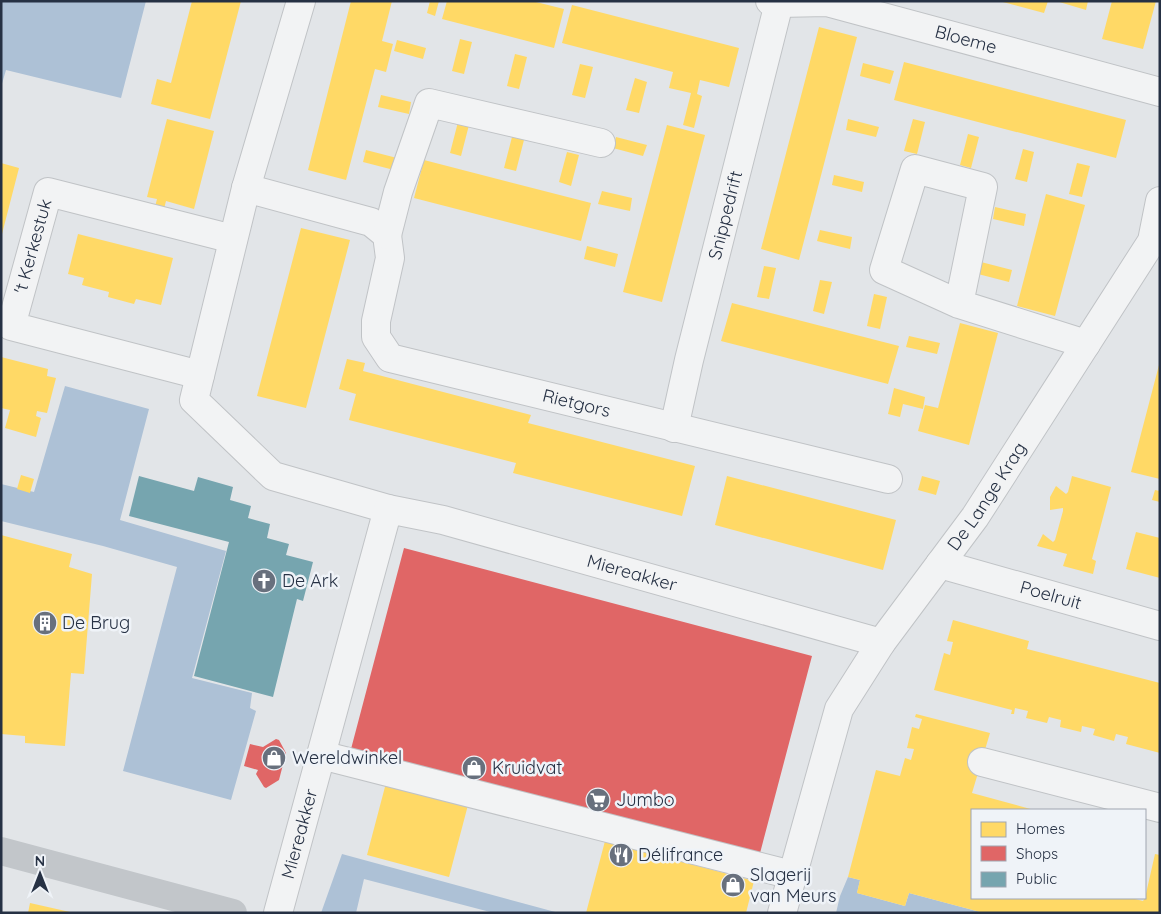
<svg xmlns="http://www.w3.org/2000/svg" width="1161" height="914" font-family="Quicksand,sans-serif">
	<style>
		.water { fill: #adc1d6 }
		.homes { fill: #ffd966 }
		.shops { fill: #e06666 }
		.public { fill: #76a5af }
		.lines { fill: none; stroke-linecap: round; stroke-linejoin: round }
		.street-casing { stroke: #c0c3c6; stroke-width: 30 }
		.street { stroke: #f2f3f4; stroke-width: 28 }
		.secondary { stroke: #c2c6ca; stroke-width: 28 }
		.labels { text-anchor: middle; stroke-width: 5; stroke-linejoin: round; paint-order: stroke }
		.street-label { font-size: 18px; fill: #263144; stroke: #eff3f8 }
		.poi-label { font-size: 18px; fill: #263144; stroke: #eff3f8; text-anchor: start }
	</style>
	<rect width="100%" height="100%" fill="#e2e5e8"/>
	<path class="water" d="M 1,1 L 146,1 L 121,98 L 6,70 L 1,87 Z
		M 65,386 L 149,409 L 120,520 L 226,551 L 192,678 L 252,693 L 250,708 L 256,711 L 231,800 L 123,771 L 177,567 L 103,546 L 1,521 L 1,484 L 34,492 Z
		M 342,854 L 559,913 L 494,913 L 364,879 L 356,913 L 321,913 Z
		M 848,877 L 860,880 L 857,893 L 905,906 L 909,893 L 984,913 L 836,913 L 840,896 Z"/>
	<path class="homes" d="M 192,1 L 241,1 L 210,119 L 151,104 L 157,79 L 171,83 Z
		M 351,1 L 392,1 L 382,41 L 393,44 L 386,72 L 375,69 L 346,180 L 308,170 Z
		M 430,1 L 439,1 L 435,16 L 427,13 Z
		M 447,1 L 532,1 L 564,9 L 554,48 L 442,19 Z
		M 999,1 L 1048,1 L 1044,13 Z
		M 1056,1 L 1088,1 L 1086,10 Z
		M 1112,1 L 1156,1 L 1143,49 L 1102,39 Z
		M 572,5 L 739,48 L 729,87 L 700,80 L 697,94 L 702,96 L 694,128 L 683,125 L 691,93 L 669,88 L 673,72 L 562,43 Z
		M 819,27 L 857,37 L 799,260 L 761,249 Z
		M 460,39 L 472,42 L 464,74 L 452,71 Z
		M 397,40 L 426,48 L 423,59 L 394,51 Z
		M 515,54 L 527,57 L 519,89 L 507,86 Z
		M 904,62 L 1126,120 L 1116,158 L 894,100 Z
		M 863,63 L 894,71 L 890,84 L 860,76 Z
		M 580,64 L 593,67 L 585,98 L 572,95 Z
		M 635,78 L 647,82 L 639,113 L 626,110 Z
		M 381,95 L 411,102 L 409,114 L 378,107 Z
		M 167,119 L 214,131 L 194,209 L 166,201 L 164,209 L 155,207 L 157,199 L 147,197 Z
		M 848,119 L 879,127 L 876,137 L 846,130 Z
		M 913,119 L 925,122 L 917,154 L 904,151 Z
		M 458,122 L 469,125 L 461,156 L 450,153 Z
		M 667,125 L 705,135 L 662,302 L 623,292 Z
		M 968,134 L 979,137 L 971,168 L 960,165 Z
		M 512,137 L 524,140 L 516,171 L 504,168 Z
		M 616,137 L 647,145 L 643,156 L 613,148 Z
		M 1023,149 L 1034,152 L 1027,182 L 1015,179 Z
		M 366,150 L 397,158 L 394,170 L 363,162 Z
		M 567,152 L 579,155 L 571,186 L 559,182 Z
		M 424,160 L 591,203 L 581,241 L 414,198 Z
		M 1,163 L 19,168 L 2,234 L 1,234 Z
		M 1077,163 L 1090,166 L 1082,197 L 1069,194 Z
		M 834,175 L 864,182 L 862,192 L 832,185 Z
		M 602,191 L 632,198 L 630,211 L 598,204 Z
		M 1046,194 L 1085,205 L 1055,316 L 1017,306 Z
		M 995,207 L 1026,214 L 1024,226 L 993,219 Z
		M 301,228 L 350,240 L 306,408 L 257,396 Z
		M 820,230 L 852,237 L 850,249 L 817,241 Z
		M 78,234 L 173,258 L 161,305 L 136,299 L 134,304 L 108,297 L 109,292 L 82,285 L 84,278 L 68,274 Z
		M 587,246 L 618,254 L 615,267 L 584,259 Z
		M 981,262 L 1012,270 L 1009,282 L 978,274 Z
		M 764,266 L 776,268 L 769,299 L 757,297 Z
		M 820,280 L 832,282 L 824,314 L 813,311 Z
		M 874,294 L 887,297 L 880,329 L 867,326 Z
		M 732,303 L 899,346 L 888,384 L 721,341 Z
		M 960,323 L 998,333 L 969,445 L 918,431 L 925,405 L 938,408 Z
		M 909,336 L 940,343 L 937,354 L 906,347 Z
		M 1,357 L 48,369 L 47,376 L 56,378 L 47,413 L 37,411 L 36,416 L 41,418 L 36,437 L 5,428 L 10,410 L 1,408 Z
		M 347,359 L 365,363 L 363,371 L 531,415 L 528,423 L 695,466 L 682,516 L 513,473 L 516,463 L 349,420 L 356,394 L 339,389 Z
		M 1159,365 L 1160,365 L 1160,479 L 1131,472 Z
		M 894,388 L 925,397 L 923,409 L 903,404 L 900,417 L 888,414 Z
		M 21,475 L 34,479 L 30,493 L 17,489 Z
		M 727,476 L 896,520 L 883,570 L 715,525 Z
		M 922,476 L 940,481 L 936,495 L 918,490 Z
		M 1072,476 L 1111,487 L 1092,559 L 1096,561 L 1093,574 L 1063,566 L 1067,554 L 1037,546 L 1043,534 L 1053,542 L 1055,540 L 1063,511 L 1063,508 L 1050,510 L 1050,497 L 1056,486 L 1066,494 L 1068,492 Z
		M 1155,490 L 1160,491 L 1160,502 L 1152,500 Z
		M 1136,532 L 1160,538 L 1160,578 L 1126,569 Z
		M 1,535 L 72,554 L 69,567 L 92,574 L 84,674 L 71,673 L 65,746 L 25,743 L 25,736 L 1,734 Z
		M 953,620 L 1029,641 L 1027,649 L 1160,683 L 1160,753 L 1126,744 L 1128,737 L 1116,734 L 1114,741 L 1093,735 L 1095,729 L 1082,726 L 1081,732 L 1060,727 L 1061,720 L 1049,717 L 1047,723 L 1026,718 L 1028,711 L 1015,708 L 1014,714 L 1011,714 L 1012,710 L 934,690 L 944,653 L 950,655 L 953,642 L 947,641 Z
		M 916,714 L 990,733 L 972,793 L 1034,810 L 972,810 L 972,898 L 1131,898 L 1143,901 L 1145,898 L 1155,854 L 1160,855 L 1160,913 L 984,913 L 909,893 L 905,906 L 857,893 L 860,880 L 848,877 L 876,770 L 900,776 L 905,758 L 911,760 L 914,749 L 907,748 L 912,727 L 919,729 L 922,719 L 915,717 Z
		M 386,783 L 468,805 L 449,877 L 367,855 Z
		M 605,841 L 754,881 L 746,913 L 586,913 Z
		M 30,903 L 70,912 L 70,913 L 28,913 Z"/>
	<path class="shops" d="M 404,548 L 812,656 L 759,857 L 351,749 Z
		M 276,739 L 279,740 L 286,753 L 279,780 L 266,788 L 264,787 L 256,774 L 258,770 L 244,766 L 250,744 L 263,747 Z"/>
	<path class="public" d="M 139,476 L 194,491 L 198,477 L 233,487 L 230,500 L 251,506 L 248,518 L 270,524 L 267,538 L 289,544 L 286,555 L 313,562 L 303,601 L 297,599 L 273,697 L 194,676 L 229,542 L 129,516 Z"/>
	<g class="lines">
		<g class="street-casing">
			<g id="street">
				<path d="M 301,1 L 246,188 L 194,400 L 273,476 L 388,509"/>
				<path id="s1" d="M 770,1 L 779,3 L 827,2 L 1160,92"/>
				<path id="s2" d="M 246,188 L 371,222 L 387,235 L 390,258 L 376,321 L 376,337 L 390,358 L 888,479"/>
				<path d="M 387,235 L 398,192 L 429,103 L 601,143"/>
				<path d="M 959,304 L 983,187 L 915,169 L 884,270 L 959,304 L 1086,344"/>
				<path id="s3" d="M 200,375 L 11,326 L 48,192 L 233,239"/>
				<path id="s4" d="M 674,428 L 689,360 L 779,3"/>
				<path id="s5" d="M 940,564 L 1160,626"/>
				<path d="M 321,755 L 792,875"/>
				<path d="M 982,762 L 1160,808"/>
				<path id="s6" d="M 278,913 L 388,509 L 443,520 L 881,643"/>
				<path id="s7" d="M 782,913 L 839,709 L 881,643 L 975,517 L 1152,241 L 1160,201"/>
			</g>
		</g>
		<use href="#street" class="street"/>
		<path class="secondary" d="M 1,851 L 233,913"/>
	</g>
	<defs>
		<g id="church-disc" transform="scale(1.25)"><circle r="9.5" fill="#68707d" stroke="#eff3f8"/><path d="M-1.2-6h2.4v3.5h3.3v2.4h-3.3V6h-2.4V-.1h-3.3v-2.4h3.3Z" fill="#fff"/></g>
		<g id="building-disc" transform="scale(1.25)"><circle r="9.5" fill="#68707d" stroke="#eff3f8"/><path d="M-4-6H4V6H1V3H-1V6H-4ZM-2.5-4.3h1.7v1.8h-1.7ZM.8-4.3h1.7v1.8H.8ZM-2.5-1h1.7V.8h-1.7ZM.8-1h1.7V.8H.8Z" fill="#fff"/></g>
		<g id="shop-disc" transform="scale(1.25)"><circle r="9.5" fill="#68707d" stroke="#eff3f8"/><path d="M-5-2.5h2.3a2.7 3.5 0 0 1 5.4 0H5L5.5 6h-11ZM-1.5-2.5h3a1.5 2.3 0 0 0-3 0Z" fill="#fff"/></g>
		<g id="supermarket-disc" transform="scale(1.25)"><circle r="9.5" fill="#68707d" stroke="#eff3f8"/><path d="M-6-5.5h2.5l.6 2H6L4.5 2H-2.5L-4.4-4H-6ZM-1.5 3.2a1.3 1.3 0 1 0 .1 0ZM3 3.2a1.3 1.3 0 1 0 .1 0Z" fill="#fff"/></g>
		<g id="restaurant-disc" transform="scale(1.25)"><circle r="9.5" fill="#68707d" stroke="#eff3f8"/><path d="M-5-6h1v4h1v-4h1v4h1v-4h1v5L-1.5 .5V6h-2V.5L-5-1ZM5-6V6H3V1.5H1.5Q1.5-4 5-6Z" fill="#fff"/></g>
	</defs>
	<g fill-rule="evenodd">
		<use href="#church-disc" x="264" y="581"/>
		<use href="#building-disc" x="45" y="623"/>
		<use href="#shop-disc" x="274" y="758"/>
		<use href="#shop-disc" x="474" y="768"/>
		<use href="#supermarket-disc" x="598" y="800"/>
		<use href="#restaurant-disc" x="621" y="855"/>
		<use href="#shop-disc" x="733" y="885"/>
	</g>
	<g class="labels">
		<g class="street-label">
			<text dy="6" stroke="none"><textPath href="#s1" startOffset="201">Bloeme</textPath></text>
			<text dy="6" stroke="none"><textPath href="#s4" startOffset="219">Snippedrift</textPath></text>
			<text dy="6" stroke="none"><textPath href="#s3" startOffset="278">'t Kerkestuk</textPath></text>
			<text dy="6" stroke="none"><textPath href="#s2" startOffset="471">Rietgors</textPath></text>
			<text dy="6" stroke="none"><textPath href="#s7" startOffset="471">De Lange Krag</textPath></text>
			<text dy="6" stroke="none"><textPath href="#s6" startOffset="671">Miereakker</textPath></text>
			<text dy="6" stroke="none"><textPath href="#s5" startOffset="115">Poelruit</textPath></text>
			<text dy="6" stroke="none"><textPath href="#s6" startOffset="82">Miereakker</textPath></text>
		</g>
		<g class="poi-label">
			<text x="282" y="587">De Ark</text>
			<text x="62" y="629">De Brug</text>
			<text x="292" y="764">Wereldwinkel</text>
			<text x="492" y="774">Kruidvat</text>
			<text x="616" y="806">Jumbo</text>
			<text x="638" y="861">Délifrance</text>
			<text x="750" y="881">Slagerij<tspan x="750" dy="21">van Meurs</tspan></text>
		</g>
	</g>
	<rect width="1161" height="914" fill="none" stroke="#263144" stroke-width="5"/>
	<rect x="971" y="809" width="175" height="90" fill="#eff3f8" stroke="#9fa5b0"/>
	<rect x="981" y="822" width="25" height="15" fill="#ffd966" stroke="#9fa5b0"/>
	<text x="1016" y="834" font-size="15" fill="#263144">Homes</text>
	<rect x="981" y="846" width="25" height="15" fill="#e06666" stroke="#9fa5b0"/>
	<text x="1016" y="859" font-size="15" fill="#263144">Shops</text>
	<rect x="981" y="872" width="25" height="15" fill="#76a5af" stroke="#9fa5b0"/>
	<text x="1016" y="884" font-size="15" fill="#263144">Public</text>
	<g transform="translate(40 874)" stroke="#eff3f8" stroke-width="4" paint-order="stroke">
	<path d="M0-4L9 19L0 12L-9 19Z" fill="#263144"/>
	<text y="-8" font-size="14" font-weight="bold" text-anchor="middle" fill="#263144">N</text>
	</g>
</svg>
